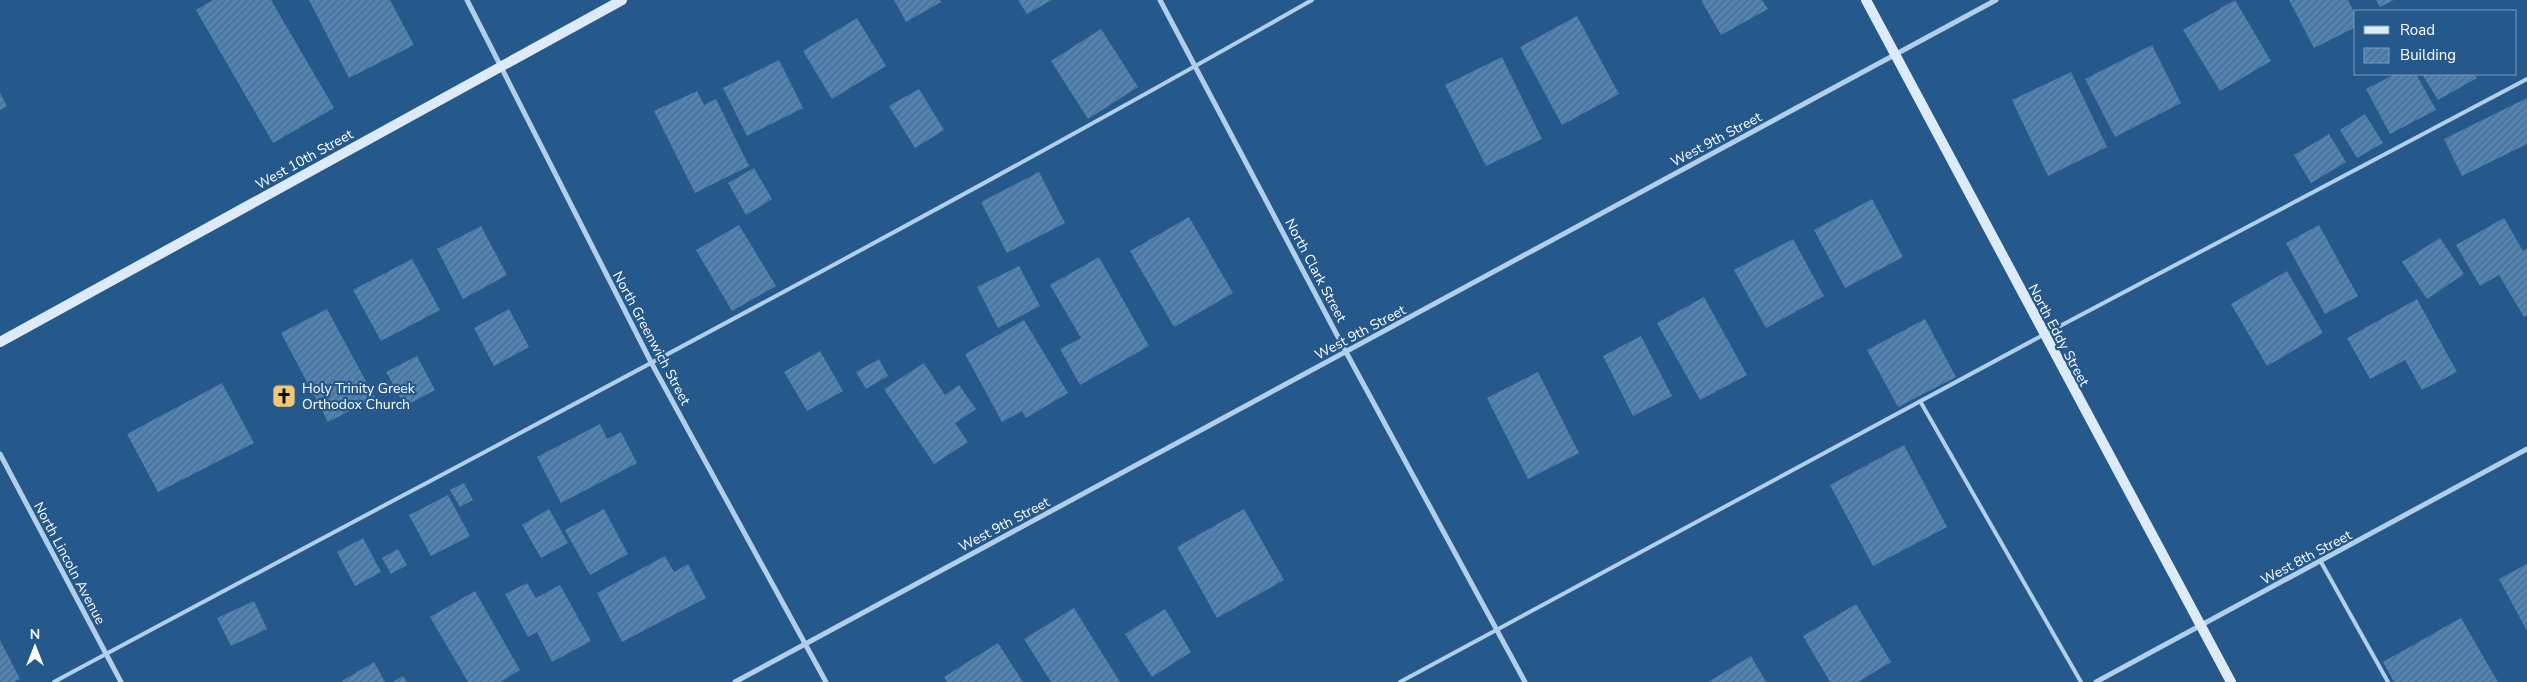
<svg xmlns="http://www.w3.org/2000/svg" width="2527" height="682" font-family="'Nunito Sans',sans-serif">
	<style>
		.building { fill: url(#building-hatch) }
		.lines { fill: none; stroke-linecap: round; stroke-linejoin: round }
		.lane { stroke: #b2cfea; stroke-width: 4 }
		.street { stroke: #b2cfea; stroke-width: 5 }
		.secondary { stroke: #ddebf8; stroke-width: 10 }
		.labels { text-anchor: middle; stroke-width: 4.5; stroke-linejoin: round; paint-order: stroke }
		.street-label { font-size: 14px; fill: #fff; stroke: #25588b }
		.poi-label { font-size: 14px; fill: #fff; stroke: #25588b; text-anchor: start }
	</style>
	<defs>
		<pattern id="building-hatch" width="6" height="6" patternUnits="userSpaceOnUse" patternTransform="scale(1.25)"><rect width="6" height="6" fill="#5184b3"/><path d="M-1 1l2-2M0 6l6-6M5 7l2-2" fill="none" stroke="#4f6b85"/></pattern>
	</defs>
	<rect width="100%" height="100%" fill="#25588b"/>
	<path class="building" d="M 213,0 L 271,0 L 334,108 L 273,143 L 196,10 Z
		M 309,0 L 390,0 L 414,45 L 349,78 Z
		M 894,0 L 940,0 L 941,2 L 906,22 Z
		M 1018,0 L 1052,0 L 1027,14 Z
		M 1701,0 L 1762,0 L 1768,9 L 1721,35 Z
		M 2235,0 L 2271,61 L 2220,91 L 2183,30 Z
		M 2289,0 L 2348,0 L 2356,16 L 2356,27 L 2314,48 Z
		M 2376,0 L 2394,0 L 2380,7 Z
		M 1577,16 L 1619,94 L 1562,125 L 1520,47 Z
		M 857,18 L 886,66 L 832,99 L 803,51 Z
		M 1101,29 L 1138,87 L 1088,119 L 1051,61 Z
		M 2152,45 L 2181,103 L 2115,137 L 2085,79 Z
		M 1502,57 L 1542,139 L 1486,166 L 1445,85 Z
		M 779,60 L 803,108 L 747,136 L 723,88 Z
		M 2071,72 L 2107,147 L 2048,176 L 2012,100 Z
		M 2395,74 L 2416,74 L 2436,110 L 2390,134 L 2366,89 Z
		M 2422,74 L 2475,74 L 2477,78 L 2438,100 Z
		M 919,89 L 944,130 L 915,148 L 889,106 Z
		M 697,91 L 704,105 L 716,99 L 749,166 L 695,193 L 654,111 Z
		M 0,93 L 7,106 L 0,110 Z
		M 2527,98 L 2527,144 L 2462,176 L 2444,139 Z
		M 2365,114 L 2383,143 L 2357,158 L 2340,130 Z
		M 2329,134 L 2346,162 L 2311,183 L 2294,155 Z
		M 754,168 L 772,199 L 746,215 L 728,183 Z
		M 1039,172 L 1065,223 L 1007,253 L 981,202 Z
		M 1872,199 L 1903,257 L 1845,288 L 1814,230 Z
		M 1189,217 L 1233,293 L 1174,327 L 1130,251 Z
		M 2504,218 L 2523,251 L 2527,248 L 2527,315 L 2524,317 L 2499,275 L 2480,286 L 2456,245 Z
		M 739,225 L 776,286 L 732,311 L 696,250 Z
		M 2319,225 L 2358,296 L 2325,314 L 2286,243 Z
		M 481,226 L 507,275 L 463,299 L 437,249 Z
		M 2440,238 L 2464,274 L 2427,299 L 2402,262 Z
		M 1793,239 L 1824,296 L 1766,328 L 1734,270 Z
		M 1099,257 L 1149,346 L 1080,385 L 1060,349 L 1081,338 L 1050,285 Z
		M 412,259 L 440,310 L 381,341 L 353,290 Z
		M 1019,266 L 1040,306 L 998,328 L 977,287 Z
		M 2287,271 L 2323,333 L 2267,366 L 2231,304 Z
		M 1704,297 L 1747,375 L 1700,400 L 1657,323 Z
		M 2417,299 L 2457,372 L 2422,390 L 2405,360 L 2370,379 L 2347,338 Z
		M 327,309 L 375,398 L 328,422 L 281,333 Z
		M 509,309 L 529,347 L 494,366 L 474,328 Z
		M 1925,319 L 1956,377 L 1898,407 L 1867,350 Z
		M 1024,320 L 1068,393 L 1026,418 L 1022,411 L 1002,422 L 965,354 Z
		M 1641,336 L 1672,396 L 1633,416 L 1603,356 Z
		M 820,351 L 843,391 L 807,411 L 784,372 Z
		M 417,356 L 435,390 L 405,406 L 386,372 Z
		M 879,359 L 888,376 L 866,389 L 856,372 Z
		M 924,363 L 945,395 L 959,385 L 976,409 L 955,423 L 968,442 L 934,464 L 884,389 Z
		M 1538,372 L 1579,453 L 1528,479 L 1487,398 Z
		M 222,383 L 254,443 L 158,492 L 127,434 Z
		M 600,424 L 607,439 L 621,432 L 637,463 L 561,503 L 537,457 Z
		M 1904,445 L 1947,527 L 1873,566 L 1830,485 Z
		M 464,483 L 473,500 L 460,507 L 450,490 Z
		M 448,495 L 470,536 L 431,556 L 409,515 Z
		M 549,509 L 568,543 L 541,558 L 522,525 Z
		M 604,509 L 628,554 L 590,575 L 565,530 Z
		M 1244,509 L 1284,580 L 1217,618 L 1177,547 Z
		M 363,538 L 381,572 L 355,586 L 337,552 Z
		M 398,549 L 407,565 L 391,574 L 382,558 Z
		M 665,556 L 674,572 L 688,564 L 706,598 L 622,642 L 597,593 Z
		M 2527,564 L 2527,631 L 2499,579 Z
		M 527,583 L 536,598 L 560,585 L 591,641 L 552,662 L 537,632 L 528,637 L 505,594 Z
		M 475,591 L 520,670 L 500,682 L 468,682 L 430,617 Z
		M 254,601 L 267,629 L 231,646 L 217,618 Z
		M 1856,604 L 1891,662 L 1858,682 L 1830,682 L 1803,636 Z
		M 1074,608 L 1120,682 L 1051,682 L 1024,639 Z
		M 1165,609 L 1191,652 L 1152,677 L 1125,634 Z
		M 2461,618 L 2498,682 L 2394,682 L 2383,662 Z
		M 0,640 L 20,679 L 14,682 L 0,682 Z
		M 998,643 L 1023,682 L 947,682 L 944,677 Z
		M 1751,656 L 1766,682 L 1708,682 Z
		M 374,662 L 385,682 L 343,682 L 342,681 Z
		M 403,676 L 407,682 L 393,682 Z"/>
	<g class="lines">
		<path class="lane" d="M 1920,401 L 2081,682
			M 2321,562 L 2388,682
			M 54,682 C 474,456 898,236 1312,0
			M 1400,682 L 2043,335 L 2527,79"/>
		<path class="street" d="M 467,0 L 652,364 L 826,682
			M 1160,0 L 1346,352 L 1525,682
			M 0,454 L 121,682
			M 735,682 L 1996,0
			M 2096,682 L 2527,449"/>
		<path class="secondary" d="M 1866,0 L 2231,682
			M 0,342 L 622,0"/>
	</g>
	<defs>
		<g id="church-square" transform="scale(1.25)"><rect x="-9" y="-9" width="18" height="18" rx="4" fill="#f4c776" stroke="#25588b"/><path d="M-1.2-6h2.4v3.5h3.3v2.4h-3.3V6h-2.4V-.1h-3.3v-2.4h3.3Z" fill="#111"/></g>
	</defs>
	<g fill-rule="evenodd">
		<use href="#church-square" x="284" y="396"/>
	</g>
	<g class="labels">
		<g class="street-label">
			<text transform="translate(1716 139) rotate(-28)" y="5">West 9th Street</text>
			<text transform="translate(304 159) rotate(-29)" y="5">West 10th Street</text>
			<text transform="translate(1316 270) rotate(62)" y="5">North Clark Street</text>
			<text transform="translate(1360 332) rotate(-28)" y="5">West 9th Street</text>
			<text transform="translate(2059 335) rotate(62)" y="5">North Eddy Street</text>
			<text transform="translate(652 338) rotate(62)" y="5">North Greenwich Street</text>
			<text transform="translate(1004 524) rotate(-28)" y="5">West 9th Street</text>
			<text transform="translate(2306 557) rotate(-28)" y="5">West 8th Street</text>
			<text transform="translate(70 563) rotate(62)" y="5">North Lincoln Avenue</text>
		</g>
		<g class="poi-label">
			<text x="302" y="393">Holy Trinity Greek<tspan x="302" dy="16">Orthodox Church</tspan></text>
		</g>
	</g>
	<rect x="2354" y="10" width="162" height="65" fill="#25588b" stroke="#7c9bb9"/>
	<rect x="2364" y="26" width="25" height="8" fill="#ddebf8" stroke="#7c9bb9"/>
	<text x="2400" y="35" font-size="15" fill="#ffffff">Road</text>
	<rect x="2364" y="48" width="25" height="15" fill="url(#building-hatch)" stroke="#7c9bb9"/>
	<text x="2400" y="60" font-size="15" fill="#ffffff">Building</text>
	<g transform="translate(35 647)" stroke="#25588b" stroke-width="4" paint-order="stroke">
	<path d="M0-4L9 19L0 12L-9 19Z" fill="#ffffff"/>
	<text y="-8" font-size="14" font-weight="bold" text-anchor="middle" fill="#ffffff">N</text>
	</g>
</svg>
